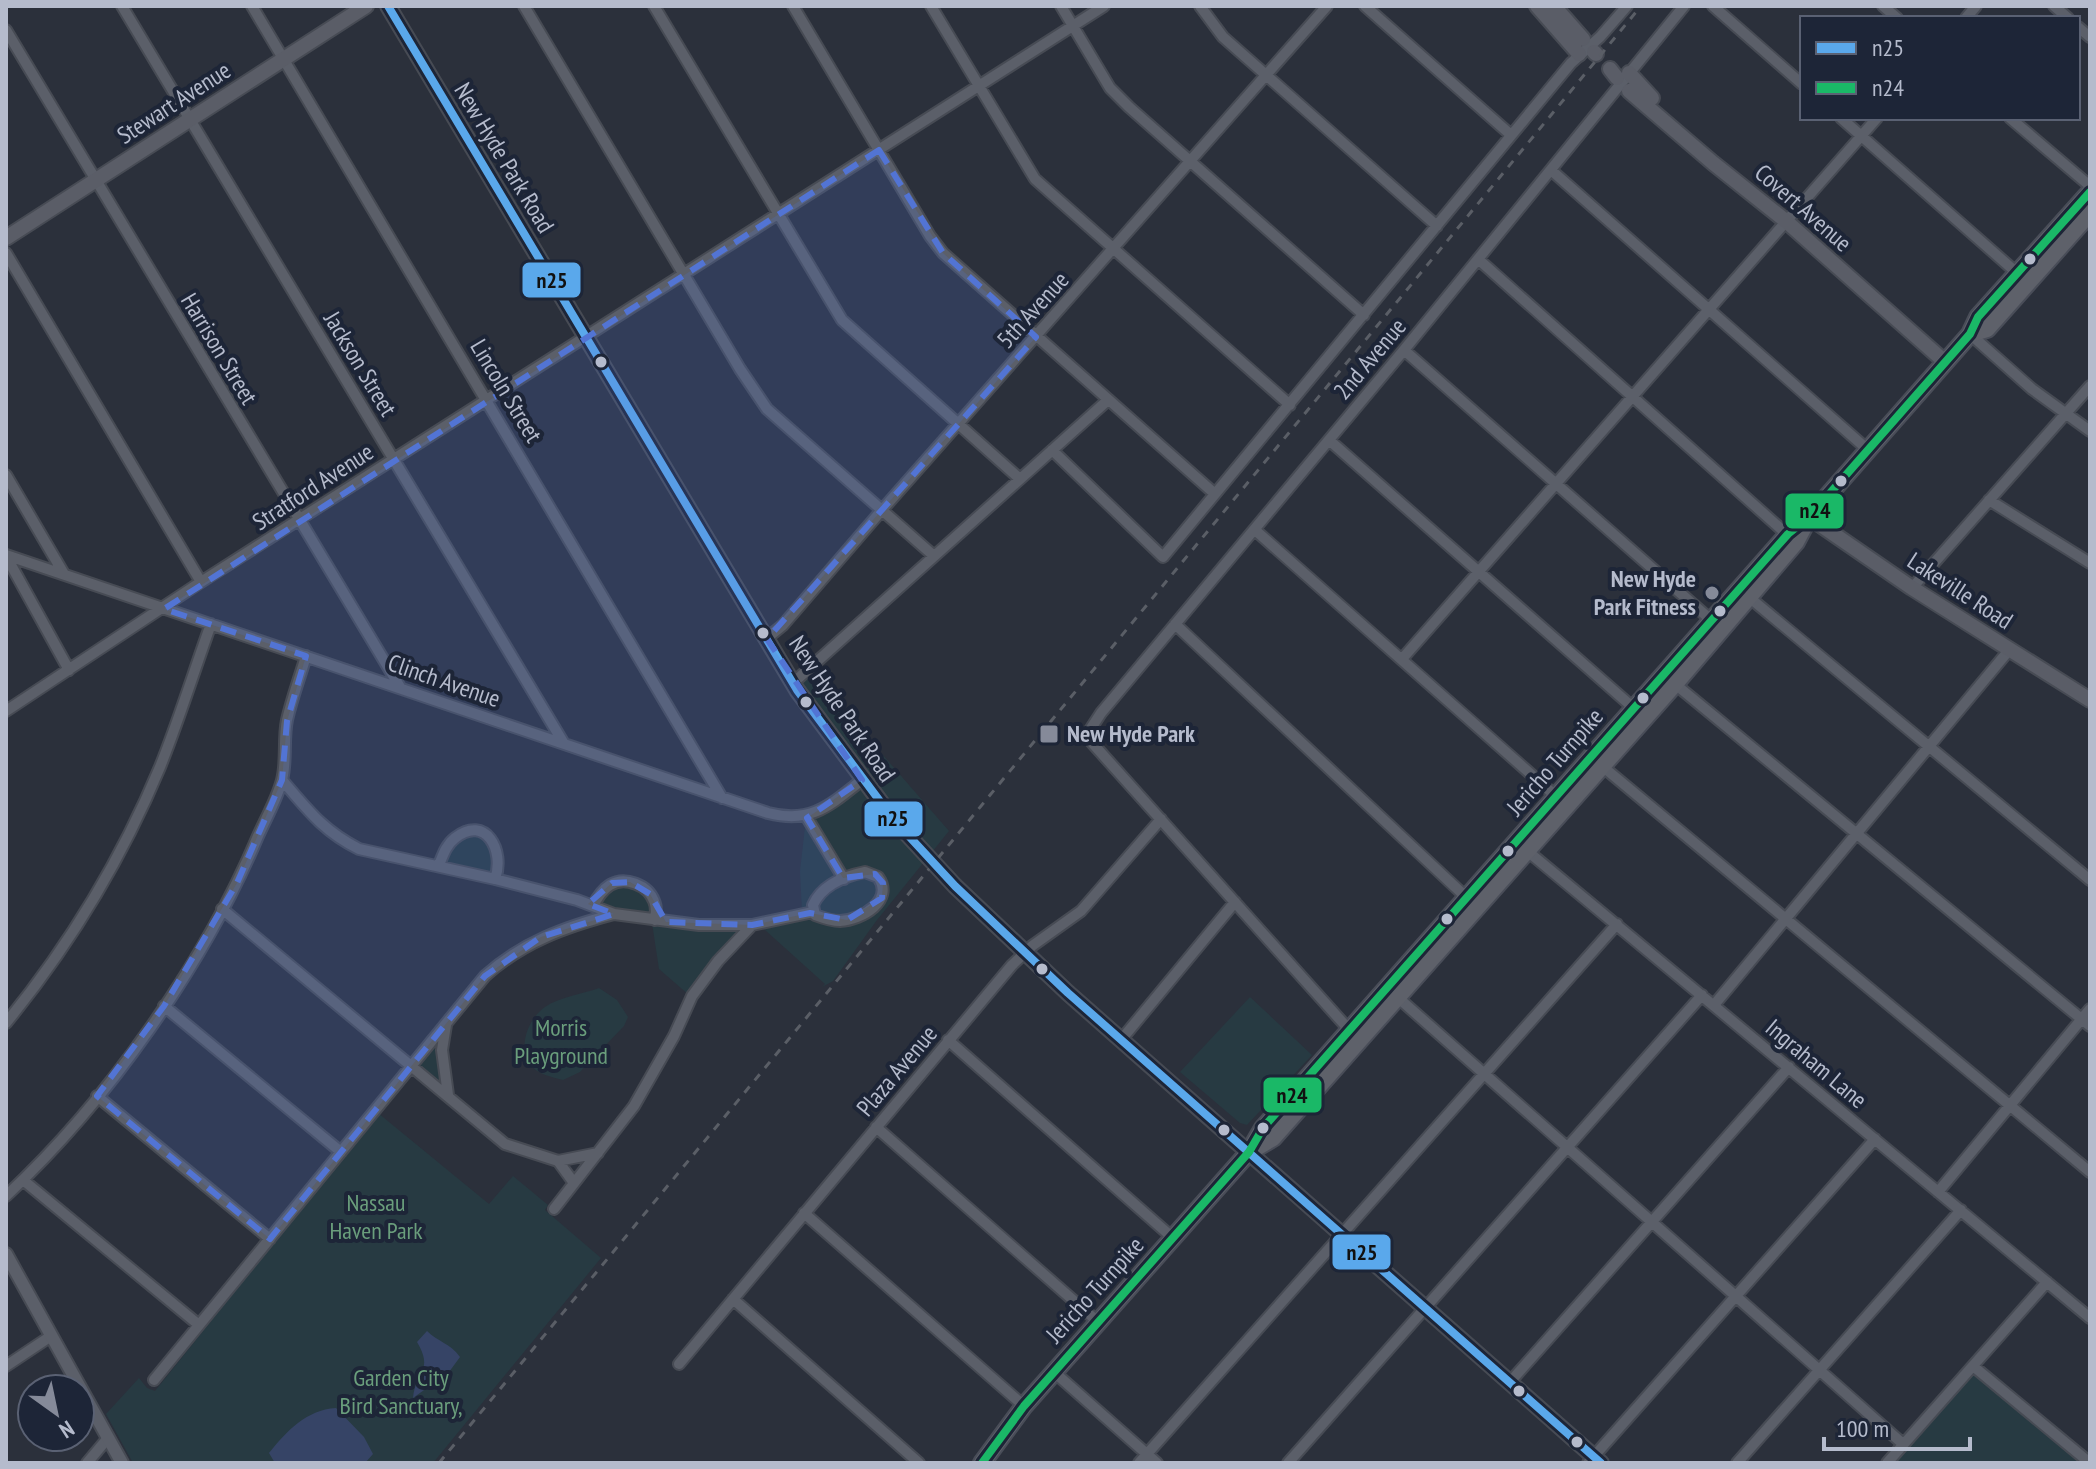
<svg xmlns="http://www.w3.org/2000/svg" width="2096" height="1469" font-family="'PT Sans Narrow',sans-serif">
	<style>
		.green { fill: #273a42 }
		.water { fill: #364466 }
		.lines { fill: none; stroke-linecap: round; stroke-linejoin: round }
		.minor-casing { stroke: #474b54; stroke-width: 14 }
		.tertiary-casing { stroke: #474b54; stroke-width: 16 }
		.secondary-casing { stroke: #474b54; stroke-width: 18 }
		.primary-casing { stroke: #494d58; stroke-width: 20 }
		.minor { stroke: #5b5f69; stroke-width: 10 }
		.tertiary { stroke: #5b5f69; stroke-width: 12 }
		.secondary { stroke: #5a5d67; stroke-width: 14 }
		.primary { stroke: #5e616a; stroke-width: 16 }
		.rail { stroke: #5a5e66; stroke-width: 3; stroke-dasharray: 8 8; stroke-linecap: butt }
		.bus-1-casing { stroke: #1d2537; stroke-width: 14 }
		.bus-2-casing { stroke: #1d2537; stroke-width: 14 }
		.bus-1 { stroke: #5aa8eb; stroke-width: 8 }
		.bus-2 { stroke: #1ab867; stroke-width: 8 }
		.marked { fill: #5274d4; fill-opacity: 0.2; stroke: #5274d4; stroke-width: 6; stroke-dasharray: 16 10; stroke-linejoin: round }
		.bus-dot { fill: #b5bbcc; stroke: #1d2537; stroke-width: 3 }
		.poi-dot { fill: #858a99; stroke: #1d2537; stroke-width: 3 }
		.labels { text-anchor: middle; stroke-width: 8; stroke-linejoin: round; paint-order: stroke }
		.street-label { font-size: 24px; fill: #b5bbcc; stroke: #1d2537 }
		.poi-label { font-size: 24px; font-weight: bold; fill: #b5bbcc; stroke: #1d2537; text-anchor: end }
		.park-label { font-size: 24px; fill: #6a9e7c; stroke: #1d2537 }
		.line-badge { stroke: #1d2537; stroke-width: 3 }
		.pale-badge-label { font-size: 22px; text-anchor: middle; font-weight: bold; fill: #111 }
	</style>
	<rect width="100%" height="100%" fill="#2b303b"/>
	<path class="green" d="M 815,661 L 849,716 L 949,831 L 877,920 L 833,981 L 822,987 L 825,984 L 755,921 L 802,912 L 800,871 L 805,827 L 802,822 L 857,780 L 789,684 Z
		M 468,833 L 481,834 L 495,849 L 493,876 L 442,863 L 448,849 Z
		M 628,883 L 649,895 L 654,919 L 594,905 L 612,884 Z
		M 652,923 L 748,928 L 689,995 L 659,969 Z
		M 599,988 L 617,1000 L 628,1017 L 624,1026 L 580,1072 L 563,1080 C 556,1078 546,1076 539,1072 C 514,1057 525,1021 545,1007 C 559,997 583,994 599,988 Z
		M 1250,997 L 1312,1055 L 1247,1125 L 1240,1123 L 1180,1072 Z
		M 443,1030 L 443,1086 L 417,1065 Z
		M 378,1113 L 489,1204 L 513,1176 L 548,1205 L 545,1210 L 601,1258 L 433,1463 L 133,1463 L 106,1414 L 139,1378 L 147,1388 L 155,1391 Z
		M 1973,1371 L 2084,1463 L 1892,1463 Z"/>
	<path class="water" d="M 427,1331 C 438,1342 450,1343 460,1357 L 449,1372 L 413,1398 C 416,1370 434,1371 417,1342 Z
		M 336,1408 L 364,1437 L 373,1454 L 365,1463 L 275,1463 L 269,1453 C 287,1431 306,1410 336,1408 Z"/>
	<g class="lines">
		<g class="minor-casing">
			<path id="minor" d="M 122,6 L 563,742
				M 252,6 L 722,798
				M 524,6 L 740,369 L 767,409 L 934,556
				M 654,6 L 842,320 L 1020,479
				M 793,6 L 930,236 L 943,253 L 1215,494
				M 931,6 L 1035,179 L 1290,405
				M 1061,6 L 1110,88 L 1129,107 L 1364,315
				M 1200,6 L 1223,37 L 1437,226
				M 1365,6 L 1511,135
				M 1713,6 L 1802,84
				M 1883,6 L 1897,18
				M 2054,6 L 2068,18
				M 1966,18 L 1976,6
				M 2078,27 L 2090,37
				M 6,30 L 400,687
				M 1841,118 L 2017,273
				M 2010,118 L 2090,186
				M 1551,170 L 1868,450
				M 6,253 L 201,582
				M 1478,259 L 1790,537
				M 1970,334 L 2032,389 L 2090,431
				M 1404,350 L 1711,620
				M 1329,440 L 1637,711
				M 1052,450 L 1163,557 L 1571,63 L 1600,37 L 1627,6
				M 6,475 L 64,574
				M 1989,500 L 2090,563
				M 1255,530 L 1559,799
				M 6,555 L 768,813 C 811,824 829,806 862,780
				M 6,556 L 69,670
				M 1912,588 L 2090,386
				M 1750,598 L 2090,880
				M 1175,624 L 1468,899
				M 767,638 L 783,625 L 882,510 L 1327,6
				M 1402,659 L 1877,118
				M 793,683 L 1108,400
				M 1675,684 L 2090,1026
				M 6,711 L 201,582 L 1104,6
				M 1602,766 L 2090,1172
				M 282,780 C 307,809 323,831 359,849 L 495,879 L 577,900 L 614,914 L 699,925 L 752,925
				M 806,816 L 844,879
				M 1525,849 L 2090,1318
				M 439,865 C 443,855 446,845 455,838 C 486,814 505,851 495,879
				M 865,872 L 878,877 C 895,900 862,920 840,921 C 831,921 823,918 815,915 L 813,905 C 822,885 845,876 865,872 Z
				M 593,906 C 597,898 602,890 610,885 C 625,876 648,885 654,901 C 657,907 656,914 655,920
				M 222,909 L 505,1144 L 558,1161 L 598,1153
				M 1395,995 L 1903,1444
				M 1714,1005 L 2010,649
				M 164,1006 L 341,1152
				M 6,1023 C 68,947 122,858 160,767 C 179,720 194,671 211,624
				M 446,1025 L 442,1050 L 448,1095
				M 1352,1033 L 1086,736 L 1101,713 L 1404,350 L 1684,6
				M 948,1040 L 1173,1238
				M 1121,1040 L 1235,902
				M 97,1096 L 270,1239
				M 876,1127 L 1098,1322
				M 558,1161 L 574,1183
				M 23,1180 L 199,1325
				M 1938,1192 L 2090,1009
				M 6,1196 C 108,1101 204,964 258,836 C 266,818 277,799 282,780 C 287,761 283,739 287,720 C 292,698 300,677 306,656
				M 554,1209 L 634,1106 L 674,1036 L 692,996 L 718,961 L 752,925 L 813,912
				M 804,1213 L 1024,1406
				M 733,1299 L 919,1463
				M 679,1364 L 1012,965 L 1032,946 L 1081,911 L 1161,819
				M 6,1366 L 51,1336
				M 1973,1366 L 2090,1463
				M 1054,1372 L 1157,1463
				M 154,1380 L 485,976 C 523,942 565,927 614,914
				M 1510,1382 L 1789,1067
				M 87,1463 L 108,1438
				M 1139,1463 L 1617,924
				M 1288,1463 L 1702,995
				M 1588,1463 L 1875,1139
				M 1737,1463 L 1961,1210
				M 1887,1463 L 2047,1282"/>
		</g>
		<g class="tertiary-casing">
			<path id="tertiary" d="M 6,1254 L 122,1463"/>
		</g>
		<g class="secondary-casing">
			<path id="secondary" d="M 388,6 L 797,690 L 894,820 L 955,886 L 1068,993 L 1601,1463
				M 1537,6 L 1579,54
				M 1554,6 L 1583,39
				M 1594,52 L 1596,54
				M 1610,69 L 1617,78
				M 1629,73 L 1652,98
				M 1629,91 L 1713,163 L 1787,222 L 1945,362
				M 6,238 L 366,6
				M 1809,517 L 1912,588 L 2090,700"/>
		</g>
		<g class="primary-casing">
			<path id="primary" d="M 1970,334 L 1987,329 L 2090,213
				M 1251,1151 L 1273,1138 L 1675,684 L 1796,542 L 1806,523
				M 982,1463 L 1024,1406 L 1249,1152 L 1263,1128 L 1788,534 L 1809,517 L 1970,334 L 1978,317 L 2090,192"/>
		</g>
		<use href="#minor" class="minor"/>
		<use href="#tertiary" class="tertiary"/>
		<use href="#secondary" class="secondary"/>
		<use href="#primary" class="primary"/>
		<path class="rail" d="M 439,1463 L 1641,6"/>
		<g class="bus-1-casing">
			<path id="bus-1" d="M 388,6 L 797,690 L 894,820 L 955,886 L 1068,993 L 1601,1463"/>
		</g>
		<g class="bus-2-casing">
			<path id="bus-2" d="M 982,1463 L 1024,1406 L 1249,1152 L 1263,1128 L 1788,534 L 1809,517 L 1970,334 L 1978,317 L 2090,192"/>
		</g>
		<use href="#bus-1" class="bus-1"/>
		<use href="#bus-2" class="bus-2"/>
	</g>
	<path class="marked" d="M 879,150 L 943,253 L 1036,337 L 767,639 L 862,780 L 807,818 L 843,878 L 875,874 L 883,883 L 882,898 L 847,920 L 810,913 L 752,925 L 666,922 L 650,894 L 630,882 L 612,883 L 588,904 L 614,914 L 541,937 L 485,976 L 270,1239 L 97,1096 L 164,1006 L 237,883 L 282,780 L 287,721 L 306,656 L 164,609 Z"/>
	<g class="bus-dot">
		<circle cx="2030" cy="259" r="7"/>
		<circle cx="601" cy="362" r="7"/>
		<circle cx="1841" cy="481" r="7"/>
		<circle cx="1720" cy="611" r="7"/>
		<circle cx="763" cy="633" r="7"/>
		<circle cx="1643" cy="698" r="7"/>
		<circle cx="806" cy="702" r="7"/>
		<circle cx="1508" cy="851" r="7"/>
		<circle cx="1447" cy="919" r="7"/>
		<circle cx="1042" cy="969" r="7"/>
		<circle cx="1263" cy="1128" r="7"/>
		<circle cx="1224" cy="1130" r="7"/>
		<circle cx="1519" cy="1391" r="7"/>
		<circle cx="1577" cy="1442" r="7"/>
	</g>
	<g class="poi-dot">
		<circle cx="1712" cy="593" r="8"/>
		<rect x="1039" y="724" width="20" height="20" rx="4"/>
	</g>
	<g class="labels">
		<g class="street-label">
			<text transform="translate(174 103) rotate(-33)" y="8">Stewart Avenue</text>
			<text transform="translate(504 158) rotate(59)" y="8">New Hyde Park Road</text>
			<text transform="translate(1803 208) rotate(41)" y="8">Covert Avenue</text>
			<text transform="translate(1033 310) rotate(-48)" y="8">5th Avenue</text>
			<text transform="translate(219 349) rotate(59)" y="8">Harrison Street</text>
			<text transform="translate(1370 359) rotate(-50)" y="8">2nd Avenue</text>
			<text transform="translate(360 364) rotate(59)" y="8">Jackson Street</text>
			<text transform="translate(506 391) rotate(59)" y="8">Lincoln Street</text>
			<text transform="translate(313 487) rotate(-33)" y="8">Stratford Avenue</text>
			<text transform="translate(1960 591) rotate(33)" y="8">Lakeville Road</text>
			<text transform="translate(444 681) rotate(19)" y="8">Clinch Avenue</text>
			<text transform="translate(842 709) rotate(56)" y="8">New Hyde Park Road</text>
			<text transform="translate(1555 762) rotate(-49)" y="8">Jericho Turnpike</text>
			<text transform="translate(1816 1064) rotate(40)" y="8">Ingraham Lane</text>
			<text transform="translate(897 1071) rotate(-50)" y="8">Plaza Avenue</text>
			<text transform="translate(1095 1290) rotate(-48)" y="8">Jericho Turnpike</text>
		</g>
		<g class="poi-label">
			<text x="1696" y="587">New Hyde<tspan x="1696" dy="28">Park Fitness</tspan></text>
			<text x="1067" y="742" text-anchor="start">New Hyde Park</text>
		</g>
		<g class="park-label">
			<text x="561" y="1036">Morris<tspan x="561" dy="28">Playground</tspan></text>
			<text x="376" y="1211">Nassau<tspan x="376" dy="28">Haven Park</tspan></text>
			<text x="401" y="1386">Garden City<tspan x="401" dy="28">Bird Sanctuary,</tspan></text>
		</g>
	</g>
	<g class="line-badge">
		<rect x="521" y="261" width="61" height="38" rx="8" fill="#5aa8eb"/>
		<rect x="1784" y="492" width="61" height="38" rx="8" fill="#1ab867"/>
		<rect x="863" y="800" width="61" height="38" rx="8" fill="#5aa8eb"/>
		<rect x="1262" y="1076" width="61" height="38" rx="8" fill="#1ab867"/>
		<rect x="1331" y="1233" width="61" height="38" rx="8" fill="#5aa8eb"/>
	</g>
	<g class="pale-badge-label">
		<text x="552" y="288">n25</text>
		<text x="1815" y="518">n24</text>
		<text x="893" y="826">n25</text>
		<text x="1292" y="1103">n24</text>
		<text x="1362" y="1260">n25</text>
	</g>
	<rect width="2096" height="1469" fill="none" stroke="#b5bbcc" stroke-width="16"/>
	<rect x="1800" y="16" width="280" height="104" fill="#1d2537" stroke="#5a6173" stroke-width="2"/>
	<rect x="1816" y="42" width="40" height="12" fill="#5aa8eb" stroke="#5a6173" stroke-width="2"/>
	<text x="1872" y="56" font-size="24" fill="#b5bbcc">n25</text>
	<rect x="1816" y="82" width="40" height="12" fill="#1ab867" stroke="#5a6173" stroke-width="2"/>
	<text x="1872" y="96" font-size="24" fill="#b5bbcc">n24</text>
	<g transform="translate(56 1413) rotate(147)"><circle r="38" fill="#1d2537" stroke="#5a6173" stroke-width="2"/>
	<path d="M0-6L14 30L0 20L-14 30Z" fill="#858a99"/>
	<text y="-12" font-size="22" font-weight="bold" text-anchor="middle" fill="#b5bbcc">N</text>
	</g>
	<path d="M1824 1437v12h146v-12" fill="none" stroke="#b5bbcc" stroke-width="4"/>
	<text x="1836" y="1437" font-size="24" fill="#b5bbcc" stroke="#1d2537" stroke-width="6" paint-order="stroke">100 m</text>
</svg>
